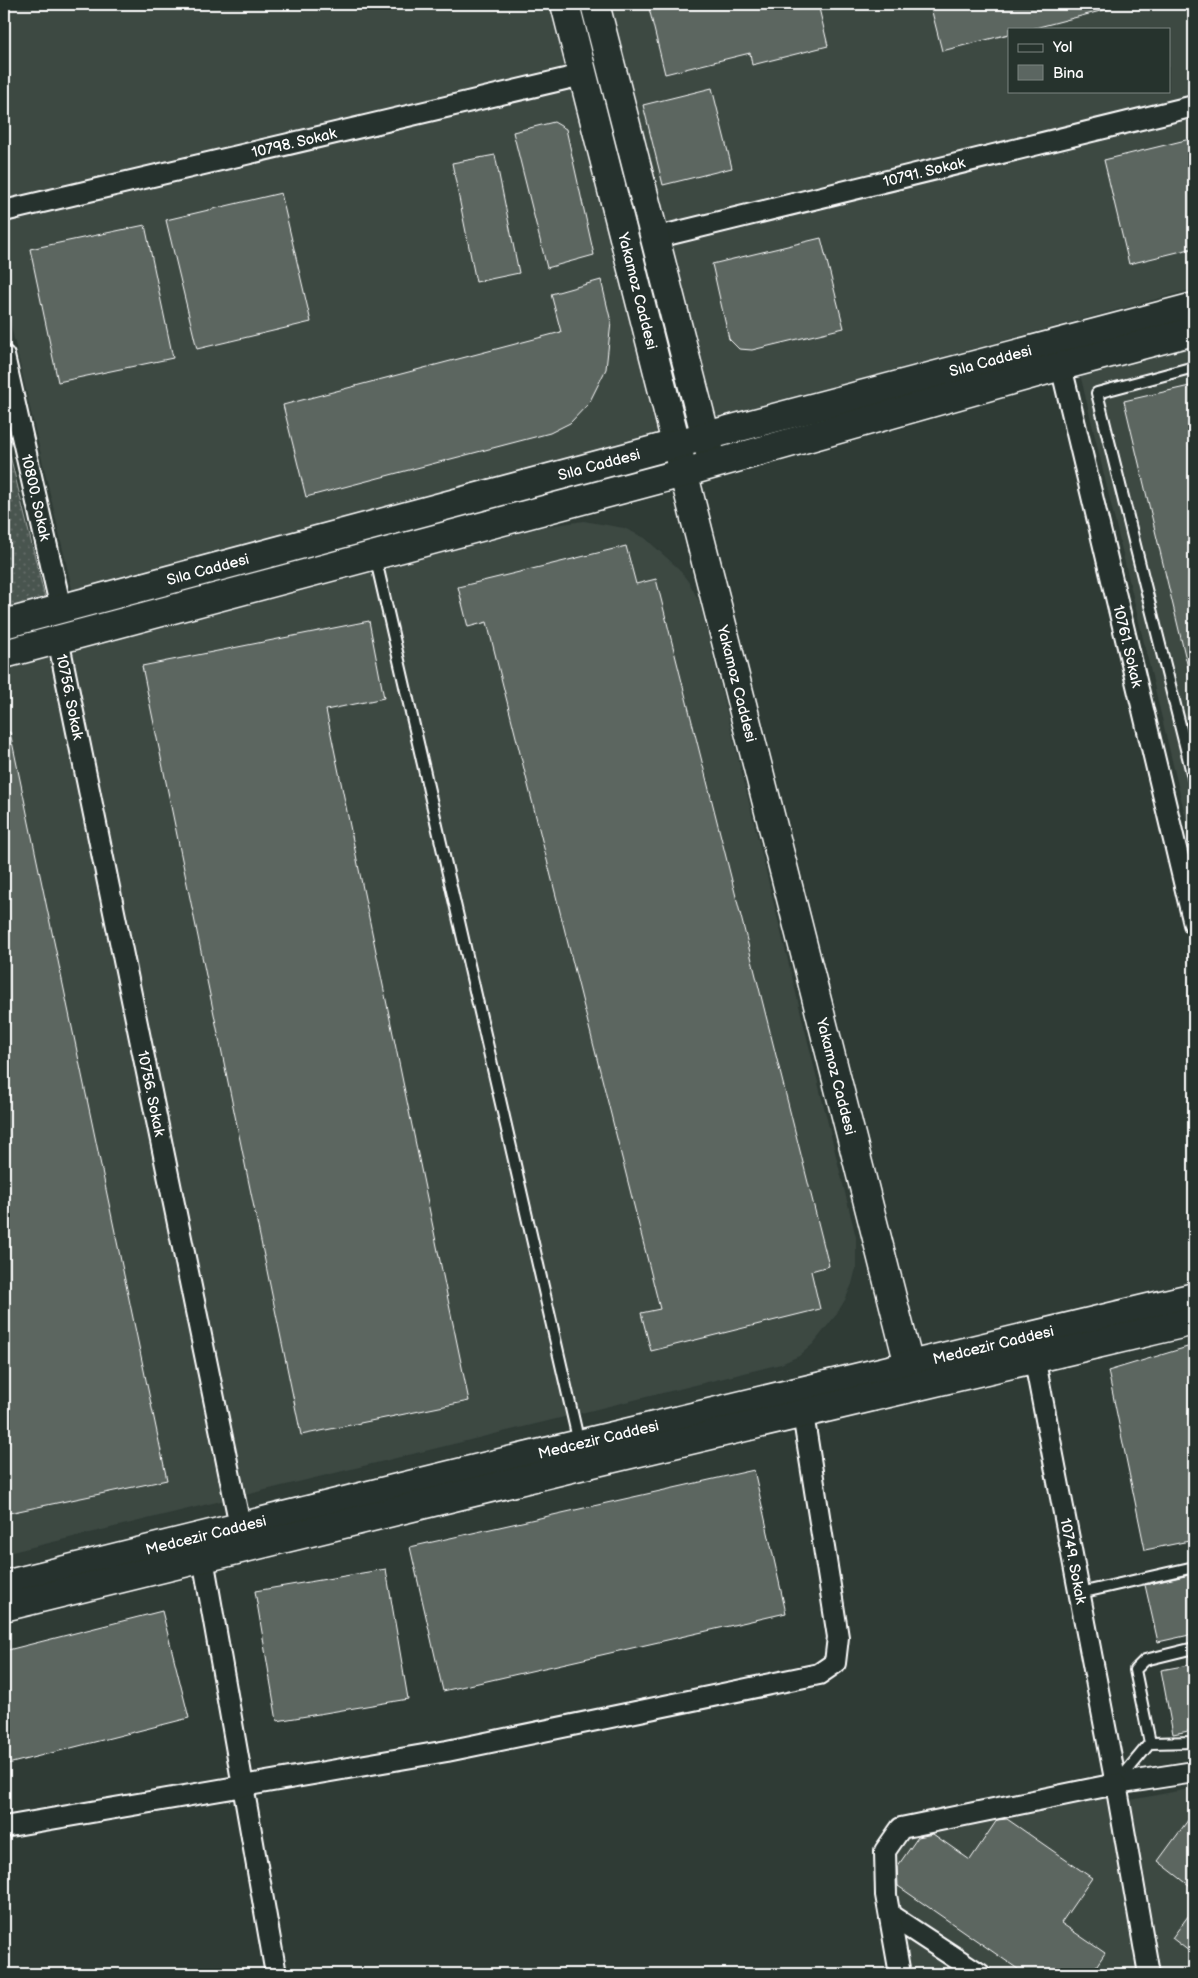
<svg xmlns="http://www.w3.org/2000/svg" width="1198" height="1978" font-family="'Balsamiq Sans',sans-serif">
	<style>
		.built { fill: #3c4842; fill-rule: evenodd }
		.grass { fill: url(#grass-dots); stroke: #a4aaa7 }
		.building { fill: #5b6661; stroke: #fff }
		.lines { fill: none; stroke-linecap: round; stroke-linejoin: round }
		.lane-casing { stroke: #fff; stroke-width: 14 }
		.street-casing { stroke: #fff; stroke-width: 24 }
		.secondary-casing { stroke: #fff; stroke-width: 31 }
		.lane { stroke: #26332d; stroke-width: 10 }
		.street { stroke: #26332d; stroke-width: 20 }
		.secondary { stroke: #26332d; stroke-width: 28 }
		.labels { text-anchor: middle; stroke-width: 4; stroke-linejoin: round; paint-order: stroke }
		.street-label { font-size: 15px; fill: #fff; stroke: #26332d }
	</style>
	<defs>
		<pattern id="grass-dots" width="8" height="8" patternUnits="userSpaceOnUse" patternTransform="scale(1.25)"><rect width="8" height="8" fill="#4a544f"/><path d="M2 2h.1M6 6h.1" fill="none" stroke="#656e69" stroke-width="1.8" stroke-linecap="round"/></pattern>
	</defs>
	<rect width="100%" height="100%" fill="#2f3b35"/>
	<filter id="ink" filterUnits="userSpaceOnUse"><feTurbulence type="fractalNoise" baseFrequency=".02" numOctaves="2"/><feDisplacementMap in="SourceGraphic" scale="10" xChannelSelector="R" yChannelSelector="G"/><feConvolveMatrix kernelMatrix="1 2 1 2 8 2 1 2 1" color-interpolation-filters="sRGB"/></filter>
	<g filter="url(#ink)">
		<path class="built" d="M 4,4 L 1194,4 L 1194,289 L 73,593 L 4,296 ZM 1009,29 L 1169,29 L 1169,91 L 1009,91 Z
			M 1194,344 L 1194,853 L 1080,374 Z
			M 584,521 L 624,528 L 645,538 L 678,568 L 690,584 L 700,603 L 856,1237 L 856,1268 L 852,1284 L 845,1300 L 836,1315 L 813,1344 L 799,1356 L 781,1364 L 4,1554 L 4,670 L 541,527 Z
			M 1111,1783 L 1114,1803 L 1194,1788 L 1194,1974 L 890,1974 L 876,1887 L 880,1843 L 887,1825 L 896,1819 Z"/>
		<path class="grass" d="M 4,431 L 45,598 L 4,610 Z"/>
		<path class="building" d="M 648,4 L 818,4 L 828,46 L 752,65 L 750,53 L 665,74 Z
			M 930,4 L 1111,4 L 1112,8 L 1031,29 L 1009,29 L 1009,34 L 942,51 Z
			M 712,88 L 732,168 L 663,185 L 643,105 Z
			M 554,122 L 566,129 L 594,255 L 547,268 L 513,132 Z
			M 1194,138 L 1194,248 L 1129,264 L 1104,160 Z
			M 495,155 L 519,273 L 476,282 L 452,163 Z
			M 281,193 L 311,322 L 197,349 L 166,220 Z
			M 145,225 L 173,358 L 58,382 L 30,249 Z
			M 821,238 L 844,328 L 752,350 L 739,349 L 729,339 L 712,264 Z
			M 601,280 L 611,322 L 606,369 L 589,403 L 570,423 L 550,433 L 306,497 L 283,405 L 561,332 L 551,294 Z
			M 1194,385 L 1194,672 L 1189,672 L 1124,401 Z
			M 626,546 L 636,584 L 656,579 L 829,1266 L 811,1271 L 820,1309 L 651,1351 L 641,1313 L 660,1309 L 487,622 L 468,627 L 458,587 Z
			M 369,621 L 384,698 L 326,710 L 469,1401 L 301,1435 L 142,666 Z
			M 10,732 L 167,1480 L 4,1514 L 4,733 Z
			M 1194,1345 L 1194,1540 L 1145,1550 L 1108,1371 Z
			M 754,1470 L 786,1613 L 443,1691 L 410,1547 Z
			M 386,1569 L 408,1699 L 277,1721 L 255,1591 Z
			M 1194,1574 L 1194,1634 L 1158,1642 L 1145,1585 Z
			M 162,1611 L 189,1718 L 4,1765 L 4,1651 Z
			M 1194,1664 L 1194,1730 L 1173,1734 L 1161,1670 Z
			M 1194,1812 L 1194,1889 L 1158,1861 Z
			M 1007,1819 L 1092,1878 L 1061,1923 L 1105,1953 L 1091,1974 L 1025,1974 L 898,1886 L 897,1867 L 918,1837 L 933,1834 L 970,1860 L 997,1820 Z
			M 1194,1908 L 1194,1955 L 1172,1938 Z"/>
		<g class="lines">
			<g class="lane-casing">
				<path id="lane" d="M 1194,367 L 1097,393 L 1194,781
					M 375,556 L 579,1443
					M 1080,1593 L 1194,1567
					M 1150,1743 L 1135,1670 L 1145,1660 L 1194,1648
					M 1117,1783 L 1150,1743 L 1194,1742"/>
			</g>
			<g class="street-casing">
				<g id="street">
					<path id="s1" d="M 4,211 L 582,75"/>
					<path id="s2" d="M 654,238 L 1194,106"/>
					<path id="s3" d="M 4,356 L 61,609"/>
					<path id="s4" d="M 1061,366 L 1194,924"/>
					<path id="s5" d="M 58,639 L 243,1540"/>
					<path id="s6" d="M 1032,1346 L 1116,1784 L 1194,1772"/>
					<path d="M 198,1547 L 203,1558 L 276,1974"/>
					<path d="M 4,1827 L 447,1751 L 819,1674 L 835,1663 L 838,1637 L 803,1414"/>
					<path d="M 890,1915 L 980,1974"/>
					<path d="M 900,1974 L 886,1895 L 885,1851 L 901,1828 L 1116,1784 L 1149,1974"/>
				</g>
			</g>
			<g class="secondary-casing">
				<g id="secondary">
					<path id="s7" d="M 565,4 L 909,1365"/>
					<path d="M 595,4 L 710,453"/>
					<path id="s8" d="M 4,624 L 706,436 L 1194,307"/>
					<path d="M 4,654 L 683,473 L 1061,366 L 1194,331"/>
					<path id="s9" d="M 4,1585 L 450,1475 L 1194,1297"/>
					<path d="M 4,1607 L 576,1467 L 1194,1321"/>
				</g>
			</g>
			<use href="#lane" class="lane"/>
			<use href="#street" class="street"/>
			<use href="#secondary" class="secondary"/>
		</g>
	</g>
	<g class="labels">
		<g class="street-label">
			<text dy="5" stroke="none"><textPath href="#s1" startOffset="298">10798. Sokak</textPath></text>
			<text dy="5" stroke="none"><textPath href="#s2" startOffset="278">10791. Sokak</textPath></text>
			<text dy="5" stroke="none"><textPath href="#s7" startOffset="296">Yakamoz Caddesi</textPath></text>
			<text dy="5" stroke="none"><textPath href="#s8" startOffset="1021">Sıla Caddesi</textPath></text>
			<text dy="5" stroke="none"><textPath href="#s8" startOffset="616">Sıla Caddesi</textPath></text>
			<text dy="5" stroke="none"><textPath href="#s3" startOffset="145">10800. Sokak</textPath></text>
			<text dy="5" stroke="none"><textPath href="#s8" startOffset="211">Sıla Caddesi</textPath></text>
			<text dy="5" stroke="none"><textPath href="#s4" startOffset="288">10761. Sokak</textPath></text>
			<text dy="5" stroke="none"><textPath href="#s7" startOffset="701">Yakamoz Caddesi</textPath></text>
			<text dy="5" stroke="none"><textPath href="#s5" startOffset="59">10756. Sokak</textPath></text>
			<text dy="5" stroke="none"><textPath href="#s7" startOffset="1106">Yakamoz Caddesi</textPath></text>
			<text dy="5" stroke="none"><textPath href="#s5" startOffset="464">10756. Sokak</textPath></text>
			<text dy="5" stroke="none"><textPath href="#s9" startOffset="1018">Medcezir Caddesi</textPath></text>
			<text dy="5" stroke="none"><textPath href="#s9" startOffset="612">Medcezir Caddesi</textPath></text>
			<text dy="5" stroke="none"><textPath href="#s9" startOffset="208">Medcezir Caddesi</textPath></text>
			<text dy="5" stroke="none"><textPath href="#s6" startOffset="219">10749. Sokak</textPath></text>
		</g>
	</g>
	<rect width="1198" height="1978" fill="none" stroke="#26332d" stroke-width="20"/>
	<rect x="10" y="10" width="1178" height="1958" fill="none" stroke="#fff" stroke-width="2" filter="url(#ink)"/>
	<rect x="1008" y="28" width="162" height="65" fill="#26332d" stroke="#7d8581"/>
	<rect x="1018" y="44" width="25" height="8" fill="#26332d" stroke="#7d8581"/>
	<text x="1053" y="52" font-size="15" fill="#ffffff">Yol</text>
	<rect x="1018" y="65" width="25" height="15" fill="#5b6661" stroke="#7d8581"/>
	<text x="1053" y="78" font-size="15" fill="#ffffff">Bina</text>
</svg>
